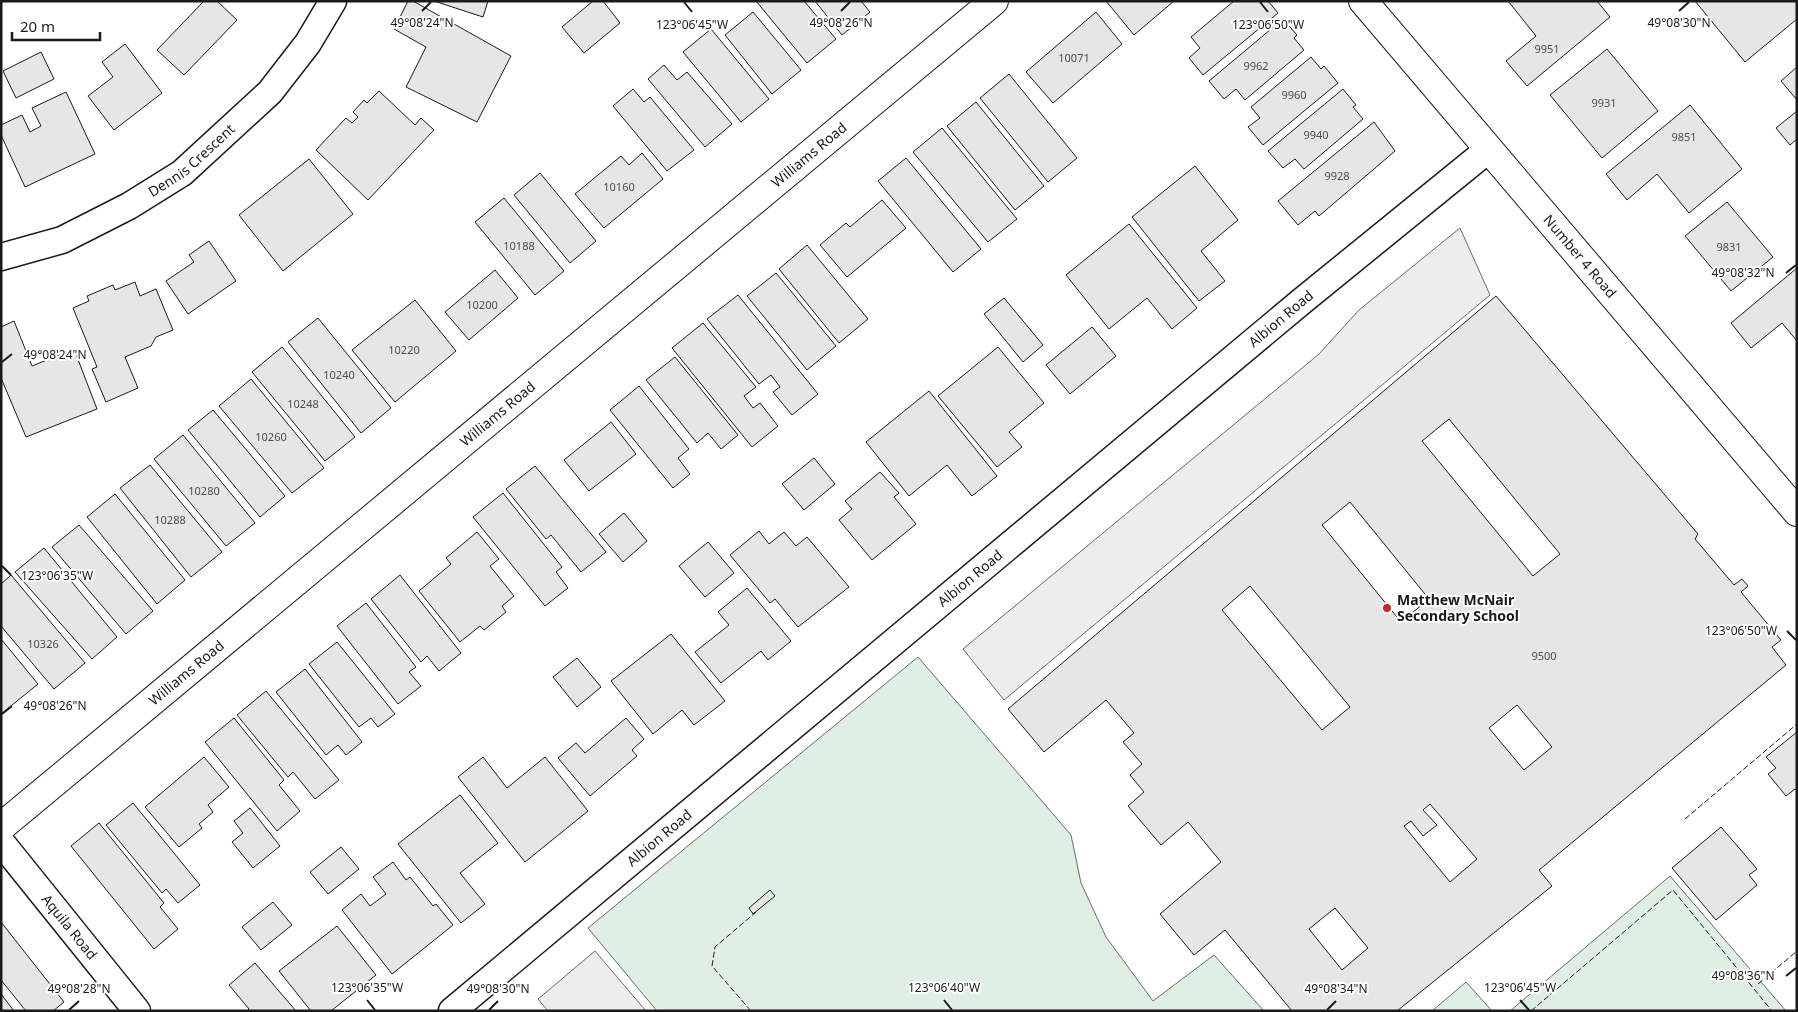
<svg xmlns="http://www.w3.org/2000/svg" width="1798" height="1012" font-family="'Noto Sans',sans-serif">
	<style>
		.green { fill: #e0efe3; stroke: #6a6a6a }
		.parking { fill: #ededed; stroke: #6a6a6a }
		.building { fill: #e6e6e6; stroke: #1a1a1a; fill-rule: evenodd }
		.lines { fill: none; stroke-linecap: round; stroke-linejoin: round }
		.minor-casing { stroke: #1a1a1a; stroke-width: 29 }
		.tertiary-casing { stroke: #1a1a1a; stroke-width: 30 }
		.secondary-casing { stroke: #1a1a1a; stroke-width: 30 }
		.minor { stroke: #fff; stroke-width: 26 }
		.tertiary { stroke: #fff; stroke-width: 28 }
		.secondary { stroke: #fff; stroke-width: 28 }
		.fence { stroke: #1a1a1a; stroke-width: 1; stroke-dasharray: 6 2.5; stroke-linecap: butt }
		.ticks { fill: none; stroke: #1a1a1a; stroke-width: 2 }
		.poi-dot { fill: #c62828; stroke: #fff; stroke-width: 2 }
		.labels { text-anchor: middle; stroke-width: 4; stroke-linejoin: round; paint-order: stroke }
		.number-label { font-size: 11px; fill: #4d4d4d }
		.street-label { font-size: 14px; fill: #1a1a1a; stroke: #fff }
		.poi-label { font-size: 14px; font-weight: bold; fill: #1a1a1a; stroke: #fff; text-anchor: start }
		.ticks-label { font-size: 12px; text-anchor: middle; fill: #1a1a1a; stroke: #fff; stroke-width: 4; stroke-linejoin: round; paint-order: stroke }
	</style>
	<rect width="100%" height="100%" fill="#fff"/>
	<path class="green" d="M 918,657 L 1071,835 L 1081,883 L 1106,937 L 1153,1001 L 1214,955 L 1264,1011 L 657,1011 L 588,928 Z
		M 1670,876 L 1786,1011 L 1510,1011 Z
		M 1466,982 L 1492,1011 L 1432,1011 Z"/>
	<path class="parking" d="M 1460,228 L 1490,295 L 1004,700 L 963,649 L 1319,354 L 1359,310 Z
		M 595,951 L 646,1011 L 548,1011 L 538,999 Z"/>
	<path class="building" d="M 204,1 L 217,1 L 237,20 L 184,75 L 157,50 Z
		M 408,1 L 413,1 L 511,56 L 477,122 L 406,87 L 426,47 L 394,29 Z
		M 434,1 L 488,1 L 483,17 Z
		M 593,1 L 603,1 L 620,23 L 584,53 L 562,27 Z
		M 756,1 L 804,1 L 836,39 L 807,63 Z
		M 815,1 L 861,1 L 870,12 L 842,35 Z
		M 1106,1 L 1174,1 L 1134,35 Z
		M 1234,1 L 1268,1 L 1278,13 L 1203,75 L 1189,58 L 1200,48 L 1191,37 Z
		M 1508,1 L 1597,1 L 1610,17 L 1527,86 L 1506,61 L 1536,36 Z
		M 1695,1 L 1797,1 L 1797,19 L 1745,62 Z
		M 753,12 L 801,70 L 772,94 L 725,35 Z
		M 1096,12 L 1122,44 L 1053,103 L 1026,72 Z
		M 1283,19 L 1297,35 L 1294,38 L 1304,50 L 1245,100 L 1236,89 L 1224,99 L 1209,81 Z
		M 711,29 L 769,99 L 741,122 L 683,52 Z
		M 125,44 L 162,93 L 114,130 L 88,96 L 113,77 L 102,62 Z
		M 1607,49 L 1658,111 L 1602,158 L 1550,95 Z
		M 41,52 L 54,79 L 16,98 L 3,71 Z
		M 1311,57 L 1321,69 L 1324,66 L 1338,83 L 1263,145 L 1248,127 L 1260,118 L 1251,107 Z
		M 664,65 L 677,80 L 687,72 L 732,124 L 705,147 L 648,79 Z
		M 1797,67 L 1797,100 L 1781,81 Z
		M 1009,74 L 1077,158 L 1048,182 L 980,98 Z
		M 633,89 L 644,102 L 650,97 L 694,150 L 667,171 L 613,106 Z
		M 1343,89 L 1356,105 L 1353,107 L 1363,119 L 1304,169 L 1295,159 L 1283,168 L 1268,151 Z
		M 379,91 L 415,125 L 421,118 L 434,130 L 368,200 L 316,150 L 346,118 L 352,123 L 358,117 L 353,112 L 364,100 L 367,103 Z
		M 66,92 L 95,154 L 25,187 L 1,135 L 1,125 L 22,115 L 30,132 L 41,126 L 32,108 Z
		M 976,102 L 1044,186 L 1015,210 L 947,126 Z
		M 1690,105 L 1742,169 L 1689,213 L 1657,174 L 1627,200 L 1606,174 Z
		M 1797,111 L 1797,139 L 1790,145 L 1776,128 Z
		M 1374,122 L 1395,151 L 1319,216 L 1315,211 L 1298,225 L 1278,201 Z
		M 942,128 L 1017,219 L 988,242 L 913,152 Z
		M 642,153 L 663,179 L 604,228 L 575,194 L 621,156 L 629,165 Z
		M 906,158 L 981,249 L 953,272 L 878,181 Z
		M 309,159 L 353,214 L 283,271 L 239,215 Z
		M 1195,166 L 1238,220 L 1201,251 L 1225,281 L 1199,301 L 1132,217 Z
		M 540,173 L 596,241 L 570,263 L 514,195 Z
		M 504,198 L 564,271 L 535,295 L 475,222 Z
		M 882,200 L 906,228 L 847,277 L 820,245 L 846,223 L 850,227 Z
		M 1727,202 L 1773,257 L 1731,291 L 1685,236 Z
		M 1129,224 L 1197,308 L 1172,329 L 1147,298 L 1109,329 L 1066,275 Z
		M 209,241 L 236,281 L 188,314 L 166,281 L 194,262 L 189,255 Z
		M 807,245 L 868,319 L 839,343 L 779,269 Z
		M 1797,268 L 1797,341 L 1782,323 L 1751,348 L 1731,323 Z
		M 495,270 L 518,298 L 469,340 L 445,312 Z
		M 776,273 L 836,346 L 807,370 L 747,296 Z
		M 135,282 L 140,296 L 156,289 L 173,330 L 156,337 L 151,346 L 125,357 L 138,388 L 106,402 L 92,369 L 97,367 L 73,308 L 89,301 L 87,296 L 113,285 L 115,290 Z
		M 738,295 L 818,394 L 792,415 L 773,392 L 780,387 L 771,375 L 759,384 L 707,319 Z
		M 1496,296 L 1698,534 L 1695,539 L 1734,585 L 1742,579 L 1748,586 L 1741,592 L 1781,640 L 1772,647 L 1786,665 L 1539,870 L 1552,886 L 1397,1011 L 1292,1011 L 1225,930 L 1194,955 L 1160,914 L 1221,862 L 1188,822 L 1161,845 L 1128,806 L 1144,792 L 1130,775 L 1142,764 L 1123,742 L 1134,733 L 1106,700 L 1044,752 L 1008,709 ZM 1449,419 L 1560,554 L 1533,576 L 1422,441 ZM 1350,502 L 1429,599 L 1401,622 L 1322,525 ZM 1250,586 L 1350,707 L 1322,730 L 1222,610 ZM 1517,705 L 1552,747 L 1524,770 L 1489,728 ZM 1430,804 L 1477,859 L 1450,882 L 1404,826 L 1411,821 L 1423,836 L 1437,825 L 1423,810 ZM 1335,908 L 1368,948 L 1342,970 L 1309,929 Z
		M 1004,298 L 1043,345 L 1023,362 L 984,314 Z
		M 415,300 L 456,351 L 395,402 L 352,350 Z
		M 318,318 L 391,408 L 361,433 L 288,342 Z
		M 14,321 L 32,366 L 74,349 L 97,409 L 26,437 L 1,378 L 1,327 Z
		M 703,323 L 756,387 L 744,396 L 753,408 L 760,403 L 778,426 L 752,447 L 672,348 Z
		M 1092,327 L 1116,356 L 1070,394 L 1046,365 Z
		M 282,347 L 355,437 L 325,461 L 252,372 Z
		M 998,347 L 1044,403 L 1009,432 L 1022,447 L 997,467 L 938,396 Z
		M 675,357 L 738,435 L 721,449 L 708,433 L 697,443 L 646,380 Z
		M 251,379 L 324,468 L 292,493 L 219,406 Z
		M 639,386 L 689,449 L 678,458 L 690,474 L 673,488 L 610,410 Z
		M 929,391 L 997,476 L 972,496 L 947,465 L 909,496 L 866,442 Z
		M 213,410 L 285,496 L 260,517 L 188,430 Z
		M 611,422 L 636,454 L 589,491 L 564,460 Z
		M 183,435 L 255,523 L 226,546 L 154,459 Z
		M 814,458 L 835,484 L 804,510 L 782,484 Z
		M 150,465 L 222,552 L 191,577 L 120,488 Z
		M 535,466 L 606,552 L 581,572 L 551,535 L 546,539 L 506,489 Z
		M 880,472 L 899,493 L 894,497 L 916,524 L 872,560 L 839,520 L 852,509 L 845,501 Z
		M 503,493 L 562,567 L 556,572 L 568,588 L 545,606 L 473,517 Z
		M 115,494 L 185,580 L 157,604 L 87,517 Z
		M 624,513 L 647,541 L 623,562 L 599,534 Z
		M 79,525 L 153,611 L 126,634 L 52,547 Z
		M 759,531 L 769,544 L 784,532 L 796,546 L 807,537 L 849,587 L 798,627 L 775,599 L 770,603 L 730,555 Z
		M 477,532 L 499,559 L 490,566 L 514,596 L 502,606 L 506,612 L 484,630 L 480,626 L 460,642 L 419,591 L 451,564 L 446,558 Z
		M 708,542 L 734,573 L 705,597 L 679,566 Z
		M 44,548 L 117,637 L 92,659 L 15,572 Z
		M 11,575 L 85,663 L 54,689 L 1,626 L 1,584 Z
		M 400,575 L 461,653 L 439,671 L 427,656 L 421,662 L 371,599 Z
		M 747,588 L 791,641 L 768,660 L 761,651 L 721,683 L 695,652 L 729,625 L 718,612 Z
		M 366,603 L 416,667 L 409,672 L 421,686 L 398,704 L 337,626 Z
		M 671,634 L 725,701 L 694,725 L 682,710 L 653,734 L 611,681 Z
		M 1,639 L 38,684 L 1,714 Z
		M 337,642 L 395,714 L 378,727 L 371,718 L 359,727 L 309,664 Z
		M 577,658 L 601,687 L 577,707 L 553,677 Z
		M 305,669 L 362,742 L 346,755 L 338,745 L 326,755 L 276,692 Z
		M 266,691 L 339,780 L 315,799 L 293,772 L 288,777 L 237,715 Z
		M 234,718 L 284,780 L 279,785 L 300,811 L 277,831 L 205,742 Z
		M 626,718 L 644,739 L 632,750 L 637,756 L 590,796 L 558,758 L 576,743 L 585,753 Z
		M 1797,732 L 1797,791 L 1795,789 L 1786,796 L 1768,774 L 1776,768 L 1766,757 Z
		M 204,757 L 229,787 L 208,805 L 213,812 L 199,824 L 202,828 L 179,847 L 145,807 Z
		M 483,757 L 507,788 L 545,757 L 588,811 L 525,862 L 458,777 Z
		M 460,795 L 498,843 L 460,873 L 485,904 L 461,923 L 398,844 Z
		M 133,803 L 200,885 L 178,903 L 166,889 L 162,893 L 106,825 Z
		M 250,808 L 280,846 L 253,868 L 232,842 L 243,833 L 234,821 Z
		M 99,823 L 164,903 L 160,907 L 178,929 L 154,949 L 71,846 Z
		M 1721,827 L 1757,869 L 1749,875 L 1757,885 L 1716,920 L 1672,868 Z
		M 341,847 L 359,869 L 328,894 L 310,872 Z
		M 393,862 L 406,880 L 410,877 L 433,906 L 436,904 L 453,925 L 392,974 L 342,910 L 361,894 L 370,906 L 386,894 L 373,877 Z
		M 770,890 L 775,896 L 753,914 L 749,908 Z
		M 273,902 L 292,925 L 261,950 L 242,927 Z
		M 1,922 L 64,1002 L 53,1011 L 26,1011 L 1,980 Z
		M 337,926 L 376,975 L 331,1011 L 311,1011 L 279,971 Z
		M 255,963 L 296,1011 L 247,1011 L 249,1009 L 229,985 Z
		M 1,994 L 14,1011 L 1,1011 Z"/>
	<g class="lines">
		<g class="minor-casing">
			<g id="minor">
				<path id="s1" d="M 1,257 L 62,240 L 129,206 L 182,173 L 270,92 L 308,43 L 333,1"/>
				<path id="s2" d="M 1,842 L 137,1011"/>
				<path id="s3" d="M 452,1011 L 1302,301 L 1489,149"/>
			</g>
		</g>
		<g class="tertiary-casing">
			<g id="tertiary">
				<path id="s4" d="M 1,827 L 994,1"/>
			</g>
		</g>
		<g class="secondary-casing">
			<g id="secondary">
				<path id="s5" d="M 1363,1 L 1797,512"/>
			</g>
		</g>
		<use href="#minor" class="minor"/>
		<use href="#tertiary" class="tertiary"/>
		<use href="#secondary" class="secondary"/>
		<path class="fence" d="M 1685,819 L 1797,724
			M 1758,984 L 1797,951
			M 751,1011 L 712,966 L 715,947 L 756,912
			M 1531,1011 L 1673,890 L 1772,1011"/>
	</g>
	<path class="ticks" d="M 684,2 L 692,12M 1260,2 L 1268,12M 422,11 L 431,2M 841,11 L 850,2M 1679,11 L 1689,2M 1786,273 L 1796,265M 2,362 L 12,354M 2,566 L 11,575M 1787,631 L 1796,640M 2,714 L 12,706M 1786,976 L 1796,968M 367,1000 L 375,1010M 944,1000 L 952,1010M 1520,1000 L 1529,1010M 69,1010 L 79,1001M 489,1010 L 498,1001M 1327,1010 L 1336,1001"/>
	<circle class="poi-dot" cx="1387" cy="608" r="5"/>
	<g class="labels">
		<g class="number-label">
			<text x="1547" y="53">9951</text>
			<text x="1074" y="62">10071</text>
			<text x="1256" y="70">9962</text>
			<text x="1294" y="99">9960</text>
			<text x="1604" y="107">9931</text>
			<text x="1316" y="139">9940</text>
			<text x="1684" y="141">9851</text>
			<text x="1337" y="180">9928</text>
			<text x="619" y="191">10160</text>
			<text x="519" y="250">10188</text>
			<text x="1729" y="251">9831</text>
			<text x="482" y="309">10200</text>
			<text x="404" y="354">10220</text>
			<text x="339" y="379">10240</text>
			<text x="303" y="408">10248</text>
			<text x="271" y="441">10260</text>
			<text x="204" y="495">10280</text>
			<text x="170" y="524">10288</text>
			<text x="43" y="648">10326</text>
			<text x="1544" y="660">9500</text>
		</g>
		<g class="street-label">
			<text dy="5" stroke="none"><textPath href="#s4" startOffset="1051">Williams Road</textPath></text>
			<text dy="5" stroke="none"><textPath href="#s1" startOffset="216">Dennis Crescent</textPath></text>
			<text dy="5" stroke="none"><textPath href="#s5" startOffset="335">Number 4 Road</textPath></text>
			<text dy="5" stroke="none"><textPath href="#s3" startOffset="1080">Albion Road</textPath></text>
			<text dy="5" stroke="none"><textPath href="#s4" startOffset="646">Williams Road</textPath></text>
			<text dy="5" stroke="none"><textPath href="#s3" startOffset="675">Albion Road</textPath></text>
			<text dy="5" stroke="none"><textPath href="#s4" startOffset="241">Williams Road</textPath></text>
			<text dy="5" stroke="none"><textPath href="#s3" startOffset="270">Albion Road</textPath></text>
			<text dy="5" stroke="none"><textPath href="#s2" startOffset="109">Aquila Road</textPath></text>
		</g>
		<g class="poi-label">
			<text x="1397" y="605">Matthew McNair<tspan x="1397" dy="16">Secondary School</tspan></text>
		</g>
	</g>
	<g class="ticks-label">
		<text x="422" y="27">49°08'24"N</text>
		<text x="841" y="27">49°08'26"N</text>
		<text x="1679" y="27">49°08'30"N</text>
		<text x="692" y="29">123°06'45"W</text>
		<text x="1268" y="29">123°06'50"W</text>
		<text x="1743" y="277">49°08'32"N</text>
		<text x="55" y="359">49°08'24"N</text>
		<text x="57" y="580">123°06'35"W</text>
		<text x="1741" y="635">123°06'50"W</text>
		<text x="55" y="710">49°08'26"N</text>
		<text x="1743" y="980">49°08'36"N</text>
		<text x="367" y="992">123°06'35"W</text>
		<text x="944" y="992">123°06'40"W</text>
		<text x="1520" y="992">123°06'45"W</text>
		<text x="79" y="993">49°08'28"N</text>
		<text x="498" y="993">49°08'30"N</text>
		<text x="1336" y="993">49°08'34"N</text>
	</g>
	<rect width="1798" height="1012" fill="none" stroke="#1a1a1a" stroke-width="5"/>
	<path d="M12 32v8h88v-8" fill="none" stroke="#1a1a1a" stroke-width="2.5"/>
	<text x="20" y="32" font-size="15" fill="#1a1a1a" stroke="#ffffff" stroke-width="4" paint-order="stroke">20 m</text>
</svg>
